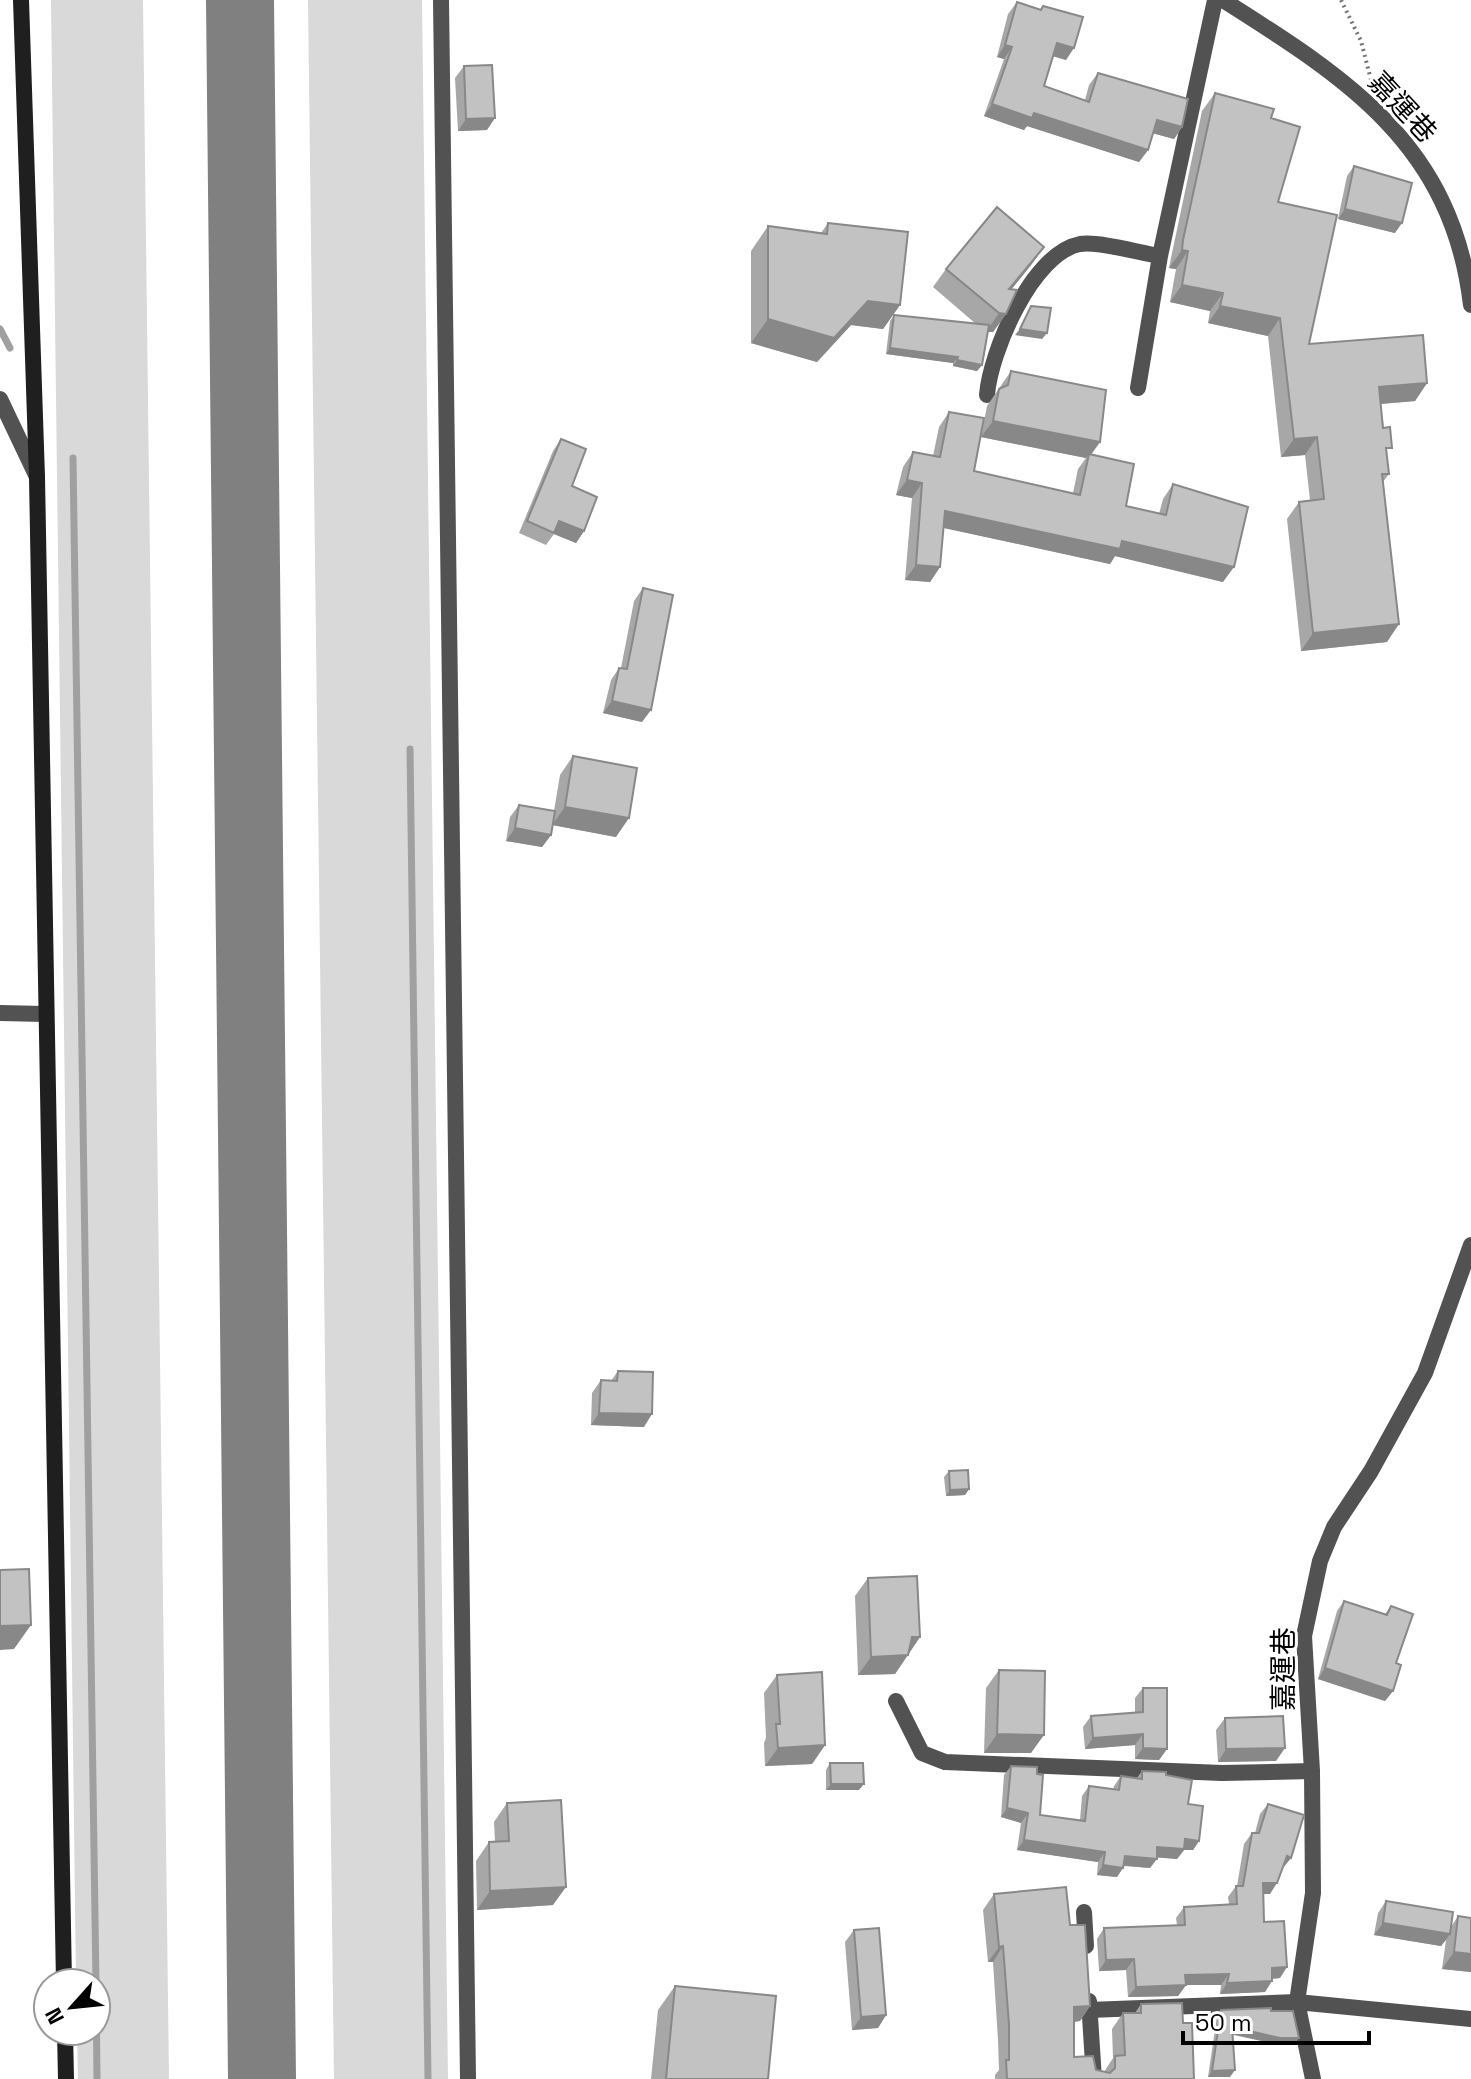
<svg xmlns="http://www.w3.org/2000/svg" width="1471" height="2079" font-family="'Space Grotesk','Noto Sans TC',sans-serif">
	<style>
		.green { fill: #d9d9d9 }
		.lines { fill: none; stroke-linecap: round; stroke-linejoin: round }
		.stream { stroke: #a0a0a0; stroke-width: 7 }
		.taxiway { stroke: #808080; stroke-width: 68 }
		.path { stroke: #747474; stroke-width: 4; stroke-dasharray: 2 4; stroke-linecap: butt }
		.lane { stroke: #525252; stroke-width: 16 }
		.street { stroke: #525252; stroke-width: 16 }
		.secondary { stroke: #1f1f1f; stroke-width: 16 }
		.wall { fill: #a7a7a7 }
		.shaded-wall { fill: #888 }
		.building { fill: #c2c2c2; stroke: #888; stroke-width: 2 }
		.labels { text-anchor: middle; stroke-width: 6; stroke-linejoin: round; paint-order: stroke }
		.street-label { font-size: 28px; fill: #000; stroke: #fff }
	</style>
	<rect width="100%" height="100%" fill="#fff"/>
	<path class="green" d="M 51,0 L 143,0 L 169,2079 L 78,2079 L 77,2031 L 96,2031 L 96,1983 L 76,1983 Z
		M 308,0 L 422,0 L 448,2079 L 334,2079 Z"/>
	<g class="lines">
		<path class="stream" d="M 0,329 L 10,348
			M 73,458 L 96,1983
			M 410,749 L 428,2079
			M 96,1984 L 97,2079"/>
		<path class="taxiway" d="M 240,0 L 262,2079"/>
		<path class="path" d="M 1341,0 L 1361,41 L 1371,80"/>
		<path class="lane" d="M 441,0 L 468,2079
			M 1223,0 C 1348,79 1452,145 1471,305
			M 1138,388 L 1160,256 L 1215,0
			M 987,395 C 990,353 1032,253 1080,244 C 1099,241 1140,253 1160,256
			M 0,399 L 37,477
			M 896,1701 L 922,1753 L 945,1762 L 1222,1773 L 1312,1771
			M 1084,1912 L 1086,1946
			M 1089,2001 L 1094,2079
			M 1089,2010 L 1297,2002 L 1471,2019
			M 1313,2079 L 1297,2002 L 1313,1893 L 1312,1771 L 1304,1636 L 1320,1561 L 1334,1527 L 1371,1471 L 1425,1373 L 1471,1245"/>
		<path class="street" d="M 0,1013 L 44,1014"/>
		<path class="secondary" d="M 21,0 L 37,477 L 64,1983
			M 65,2031 L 66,2079"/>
	</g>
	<path class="wall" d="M 1017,2 L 1040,10 L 1043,6 L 1066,60 L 1053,56 L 1044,86 L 1085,100 L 1089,85 L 1098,73 L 1182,127 L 1174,139 L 1153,133 L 1148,150 L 1139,162 L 1027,126 L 1024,130 L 984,116 L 1004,59 L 997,57 L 1008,14 Z
		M 464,66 L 487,130 L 458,131 L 455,78 Z
		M 1215,93 L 1271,118 L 1278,202 L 1309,344 L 1427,383 L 1415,401 L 1381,404 L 1389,474 L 1383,482 L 1387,642 L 1301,651 L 1287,519 L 1299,502 L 1310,500 L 1305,455 L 1281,457 L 1268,336 L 1208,323 L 1210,311 L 1170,302 L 1176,269 L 1169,268 L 1171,258 L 1202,111 Z
		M 1354,166 L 1395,233 L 1338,219 L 1347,176 Z
		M 828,223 L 900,305 L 883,329 L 851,325 L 817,362 L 751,343 L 751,251 L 768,226 L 821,233 Z
		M 1044,247 L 1031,265 L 1011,290 L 1006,314 L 993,332 L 988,332 L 982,365 L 977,371 L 953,366 L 953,363 L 886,354 L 890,321 L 894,315 L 976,324 L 933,287 L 946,269 Z
		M 1011,371 L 1100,442 L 1091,455 L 1126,506 L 1159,514 L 1163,499 L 1173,484 L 1223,582 L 1115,556 L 1110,564 L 944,528 L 940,567 L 930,582 L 905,580 L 912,498 L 896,495 L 903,467 L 913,452 L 933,456 L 939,427 L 949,412 L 974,471 L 1073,493 L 1078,469 L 1086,458 L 981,437 L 987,406 Z
		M 561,439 L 572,486 L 584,531 L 576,543 L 554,534 L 546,545 L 519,533 L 553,451 Z
		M 643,588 L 642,722 L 603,713 L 611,680 L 619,668 L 621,668 L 634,601 Z
		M 573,756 L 616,837 L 553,825 L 551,835 L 542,847 L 506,841 L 510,817 L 519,805 L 554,811 L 560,775 Z
		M 618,1371 L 644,1427 L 591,1425 L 592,1393 L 601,1380 L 611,1381 Z
		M 949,1471 L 969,1489 L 965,1495 L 946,1496 L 944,1477 Z
		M 868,1578 L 920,1637 L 895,1674 L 858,1675 L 855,1596 Z
		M 1344,1601 L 1385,1614 L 1391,1606 L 1396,1663 L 1393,1691 L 1385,1701 L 1318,1679 L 1337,1611 Z
		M 999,1670 L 1031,1753 L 984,1753 L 986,1688 Z
		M 777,1675 L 825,1745 L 812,1764 L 765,1766 L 764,1743 L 766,1738 L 764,1693 Z
		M 1143,1688 L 1167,1749 L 1159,1760 L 1135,1759 L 1135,1745 L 1085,1749 L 1083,1727 L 1091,1716 L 1135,1713 L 1135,1698 Z
		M 1225,1718 L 1276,1761 L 1218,1762 L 1216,1730 Z
		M 830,1763 L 859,1790 L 826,1790 L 826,1770 Z
		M 1011,1766 L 1040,1815 L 1080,1820 L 1082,1796 L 1089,1786 L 1113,1790 L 1114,1786 L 1121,1776 L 1137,1778 L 1142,1771 L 1166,1775 L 1188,1804 L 1199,1841 L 1193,1850 L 1184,1850 L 1177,1859 L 1157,1857 L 1150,1868 L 1124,1866 L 1117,1877 L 1097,1875 L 1098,1862 L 1017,1850 L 1021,1823 L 1001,1817 L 1004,1775 Z
		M 507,1803 L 553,1905 L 477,1910 L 476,1861 L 489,1842 L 495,1842 L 494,1822 Z
		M 1268,1804 L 1291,1858 L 1282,1868 L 1270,1894 L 1263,1894 L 1264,1922 L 1280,1978 L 1272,1979 L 1265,1992 L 1220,1994 L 1221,1985 L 1186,1985 L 1178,1996 L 1128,1997 L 1126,1970 L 1099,1971 L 1097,1939 L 1104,1928 L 1177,1925 L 1176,1918 L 1184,1907 L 1229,1904 L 1228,1897 L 1236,1886 L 1237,1886 L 1244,1844 L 1252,1833 L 1255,1833 L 1260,1814 Z
		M 994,1894 L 1070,1925 L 1090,2006 L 1080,2021 L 1074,2022 L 1074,2057 L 1096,2070 L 1104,2072 L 1113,2058 L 1112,2029 L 1123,2013 L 1135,2013 L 1141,2004 L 1183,2023 L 1194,2079 L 995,2079 L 995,2075 L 999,2070 L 998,2040 L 993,1962 L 988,1962 L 983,1910 Z
		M 1386,1901 L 1451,1927 L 1458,1916 L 1471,1972 L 1442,1969 L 1446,1940 L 1441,1946 L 1374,1935 L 1378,1913 Z
		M 854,1930 L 886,2015 L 878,2028 L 852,2030 L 845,1942 Z
		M 675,1986 L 768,2079 L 651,2079 L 658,2010 Z
		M 1221,2010 L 1271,2011 L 1299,2038 L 1294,2044 L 1275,2044 L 1233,2035 L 1230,2077 L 1208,2077 L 1217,2016 Z"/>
	<path class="shaded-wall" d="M 1057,43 L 1074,48 L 1066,60 L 1049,55 Z
		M 1005,45 L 1012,47 L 1004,59 L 997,57 Z
		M 992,104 L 1034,113 L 1148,150 L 1139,162 L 1027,126 L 1024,130 L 984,116 Z
		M 495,118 L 487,130 L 458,131 L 466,119 Z
		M 1157,120 L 1182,127 L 1174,139 L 1148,132 Z
		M 1345,209 L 1402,223 L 1395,233 L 1338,219 Z
		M 1044,247 L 1031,265 L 996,308 L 1009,289 Z
		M 1182,250 L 1188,251 L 1176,269 L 1169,268 Z
		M 1182,285 L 1223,293 L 1210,311 L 1170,302 Z
		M 868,301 L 900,305 L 883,329 L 851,325 L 817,362 L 751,343 L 768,319 Z
		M 1220,306 L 1280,318 L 1268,336 L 1208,323 Z
		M 999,313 L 1006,314 L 993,332 L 986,332 Z
		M 1020,329 L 1047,333 L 1042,339 L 1015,335 Z
		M 890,348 L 958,357 L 953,363 L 886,354 Z
		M 957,360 L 982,365 L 977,371 L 953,366 Z
		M 1427,383 L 1415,401 L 1367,405 L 1379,387 Z
		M 993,421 L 1100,442 L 1088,458 L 1089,454 L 1086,458 L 981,437 Z
		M 1317,437 L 1305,455 L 1281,457 L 1294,439 Z
		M 907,480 L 922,483 L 912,498 L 896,495 Z
		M 945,511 L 1122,541 L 1234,567 L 1223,582 L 1115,556 L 1110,564 L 935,526 Z
		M 559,521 L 584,531 L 576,543 L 554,534 Z
		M 916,565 L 940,567 L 930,582 L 905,580 Z
		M 1399,624 L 1387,642 L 1301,651 L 1313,633 Z
		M 612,701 L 651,710 L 642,722 L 603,713 Z
		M 565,807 L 629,818 L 616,837 L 552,825 Z
		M 515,828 L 551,835 L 542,847 L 506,841 Z
		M 599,1413 L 652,1414 L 644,1427 L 591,1425 Z
		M 969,1489 L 965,1495 L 946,1496 L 950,1490 Z
		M 31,1625 L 14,1649 L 0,1650 L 0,1626 Z
		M 912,1637 L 920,1637 L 895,1674 L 858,1675 L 871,1657 Z
		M 1325,1668 L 1393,1691 L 1385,1701 L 1318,1679 Z
		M 997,1734 L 1044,1735 L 1031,1753 L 984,1753 Z
		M 1143,1734 L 1135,1745 L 1085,1749 L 1093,1738 Z
		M 825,1745 L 812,1764 L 765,1766 L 778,1748 Z
		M 1143,1748 L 1167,1749 L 1159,1760 L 1135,1759 Z
		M 1285,1748 L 1276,1761 L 1218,1762 L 1226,1749 Z
		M 831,1784 L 864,1784 L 859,1790 L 826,1790 Z
		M 1007,1808 L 1028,1813 L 1021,1823 L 1001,1817 Z
		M 1185,1839 L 1199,1841 L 1193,1850 L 1184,1850 L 1177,1859 L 1151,1857 L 1157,1847 Z
		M 1024,1840 L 1105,1852 L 1098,1862 L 1017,1850 Z
		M 1125,1856 L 1157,1859 L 1150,1868 L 1118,1865 Z
		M 1287,1856 L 1291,1858 L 1283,1868 L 1279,1867 Z
		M 1103,1865 L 1123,1868 L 1117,1877 L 1097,1875 Z
		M 1263,1883 L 1277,1883 L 1270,1894 L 1255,1894 Z
		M 566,1887 L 553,1905 L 477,1910 L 490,1891 Z
		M 1383,1923 L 1450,1934 L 1441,1946 L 1374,1935 Z
		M 1003,1946 L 993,1962 L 988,1962 L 999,1947 Z
		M 1454,1952 L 1471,1954 L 1471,1972 L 1442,1969 Z
		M 1134,1959 L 1126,1970 L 1099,1971 L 1106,1960 Z
		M 1287,1967 L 1280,1978 L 1264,1979 L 1272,1968 Z
		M 1229,1974 L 1221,1985 L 1186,1985 L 1178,1996 L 1128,1997 L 1136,1987 L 1185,1975 Z
		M 1272,1981 L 1265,1992 L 1220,1994 L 1227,1983 Z
		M 1090,2006 L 1080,2021 L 1063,2023 L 1074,2007 Z
		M 886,2015 L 878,2028 L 852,2030 L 861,2017 Z
		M 1232,2027 L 1299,2038 L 1294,2044 L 1275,2044 L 1228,2033 Z
		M 1235,2070 L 1230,2077 L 1208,2077 L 1212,2071 Z"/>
	<path class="building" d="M 1017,2 L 1041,10 L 1043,6 L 1083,17 L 1074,48 L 1057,43 L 1044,86 L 1089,102 L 1098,73 L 1188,99 L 1182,127 L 1157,120 L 1148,150 L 1034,113 L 1032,118 L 992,104 L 1012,47 L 1005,45 Z
		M 492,65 L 495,118 L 466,119 L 464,66 Z
		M 1215,93 L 1274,109 L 1271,118 L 1300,127 L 1278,202 L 1337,215 L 1309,344 L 1423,335 L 1427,383 L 1379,387 L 1383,428 L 1390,427 L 1392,448 L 1386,448 L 1389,474 L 1382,474 L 1399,624 L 1313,633 L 1299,502 L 1324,499 L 1317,437 L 1294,439 L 1280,318 L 1220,306 L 1223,293 L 1182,285 L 1188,251 L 1182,250 L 1183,240 Z
		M 1354,166 L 1412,183 L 1402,223 L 1345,209 Z
		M 997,207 L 1044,247 L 1009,289 L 1017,290 L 1006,314 L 999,313 L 946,269 Z
		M 828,223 L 908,232 L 900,305 L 868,301 L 834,338 L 768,319 L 768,226 L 827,234 Z
		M 1031,306 L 1051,308 L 1047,333 L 1020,329 Z
		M 894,315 L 989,325 L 982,365 L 957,360 L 958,357 L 890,348 Z
		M 1011,371 L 1106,390 L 1100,442 L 993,421 L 999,389 L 1008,385 Z
		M 949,412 L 984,418 L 974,471 L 1080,495 L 1089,454 L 1134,464 L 1126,506 L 1166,515 L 1173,484 L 1248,507 L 1234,567 L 1122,541 L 1120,549 L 945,511 L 940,567 L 916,565 L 922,483 L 907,480 L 913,452 L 940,457 Z
		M 561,439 L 586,449 L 572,486 L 597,497 L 584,531 L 559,521 L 554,533 L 527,521 Z
		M 643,588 L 673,595 L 651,710 L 612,701 L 619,668 L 627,669 Z
		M 573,756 L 637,768 L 629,818 L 565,807 Z
		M 519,805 L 555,811 L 551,835 L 515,828 Z
		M 618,1371 L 653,1372 L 652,1414 L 599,1413 L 601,1380 L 617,1381 Z
		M 968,1470 L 969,1489 L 950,1490 L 949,1471 Z
		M 29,1569 L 31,1625 L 0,1626 L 0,1570 Z
		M 917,1576 L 920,1637 L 912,1637 L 908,1655 L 871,1657 L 868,1578 Z
		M 1344,1601 L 1387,1615 L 1391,1606 L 1413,1614 L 1396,1663 L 1401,1665 L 1393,1691 L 1325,1668 Z
		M 999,1670 L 1045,1671 L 1044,1735 L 997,1734 Z
		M 822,1672 L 825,1745 L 778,1748 L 776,1724 L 780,1724 L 777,1675 Z
		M 1143,1688 L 1167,1688 L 1167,1749 L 1143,1748 L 1143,1734 L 1093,1738 L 1091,1716 L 1143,1712 Z
		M 1283,1716 L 1285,1748 L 1226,1749 L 1225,1718 Z
		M 830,1763 L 863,1763 L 864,1784 L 831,1784 Z
		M 1011,1766 L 1037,1767 L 1037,1774 L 1043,1775 L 1040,1815 L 1085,1821 L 1089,1786 L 1119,1790 L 1121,1776 L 1142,1779 L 1142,1771 L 1166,1772 L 1166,1775 L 1192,1780 L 1188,1804 L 1203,1806 L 1199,1841 L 1185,1839 L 1184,1849 L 1157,1847 L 1157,1859 L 1125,1856 L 1123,1868 L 1103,1865 L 1105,1852 L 1024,1840 L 1028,1813 L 1007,1808 Z
		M 561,1800 L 566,1887 L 490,1891 L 489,1842 L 509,1841 L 507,1803 Z
		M 1268,1804 L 1304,1815 L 1291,1858 L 1287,1856 L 1277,1883 L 1263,1883 L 1264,1922 L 1284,1921 L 1287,1967 L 1272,1968 L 1272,1981 L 1227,1983 L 1229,1974 L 1185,1975 L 1186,1985 L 1136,1987 L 1134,1959 L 1106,1960 L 1104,1928 L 1185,1925 L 1184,1907 L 1237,1904 L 1236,1886 L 1243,1886 L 1252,1833 L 1259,1833 Z
		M 1066,1887 L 1070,1925 L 1085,1925 L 1090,2006 L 1074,2007 L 1074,2057 L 1093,2056 L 1096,2070 L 1110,2073 L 1115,2068 L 1115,2056 L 1125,2055 L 1123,2013 L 1141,2013 L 1141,2004 L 1182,2003 L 1183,2023 L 1192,2023 L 1194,2079 L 1007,2079 L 1006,2060 L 1009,2060 L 1009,2025 L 1003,1946 L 999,1947 L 994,1894 Z
		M 1386,1901 L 1453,1912 L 1450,1934 L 1383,1923 Z
		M 1458,1916 L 1471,1918 L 1471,1954 L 1454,1952 Z
		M 879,1928 L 886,2015 L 861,2017 L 854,1930 Z
		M 675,1986 L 776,1996 L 768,2079 L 666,2079 Z
		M 1271,2008 L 1271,2011 L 1293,2011 L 1299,2038 L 1280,2038 L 1232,2027 L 1235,2070 L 1212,2071 L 1221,2010 Z"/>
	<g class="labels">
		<g class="street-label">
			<text transform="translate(1403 107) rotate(47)" y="10">嘉運巷</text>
			<text transform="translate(1283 1669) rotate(-90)" y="10">嘉運巷</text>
		</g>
	</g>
	<g transform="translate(72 2007) rotate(243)"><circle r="38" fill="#ffffff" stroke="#999999" stroke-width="2"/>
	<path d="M0-6L14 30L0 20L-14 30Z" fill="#000000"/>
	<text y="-12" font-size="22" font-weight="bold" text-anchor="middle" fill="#000000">N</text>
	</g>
	<path d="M1183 2031v12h186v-12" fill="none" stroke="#000000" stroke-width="4"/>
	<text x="1195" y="2031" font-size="24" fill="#000000" stroke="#ffffff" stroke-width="6" paint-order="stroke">50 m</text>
</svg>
